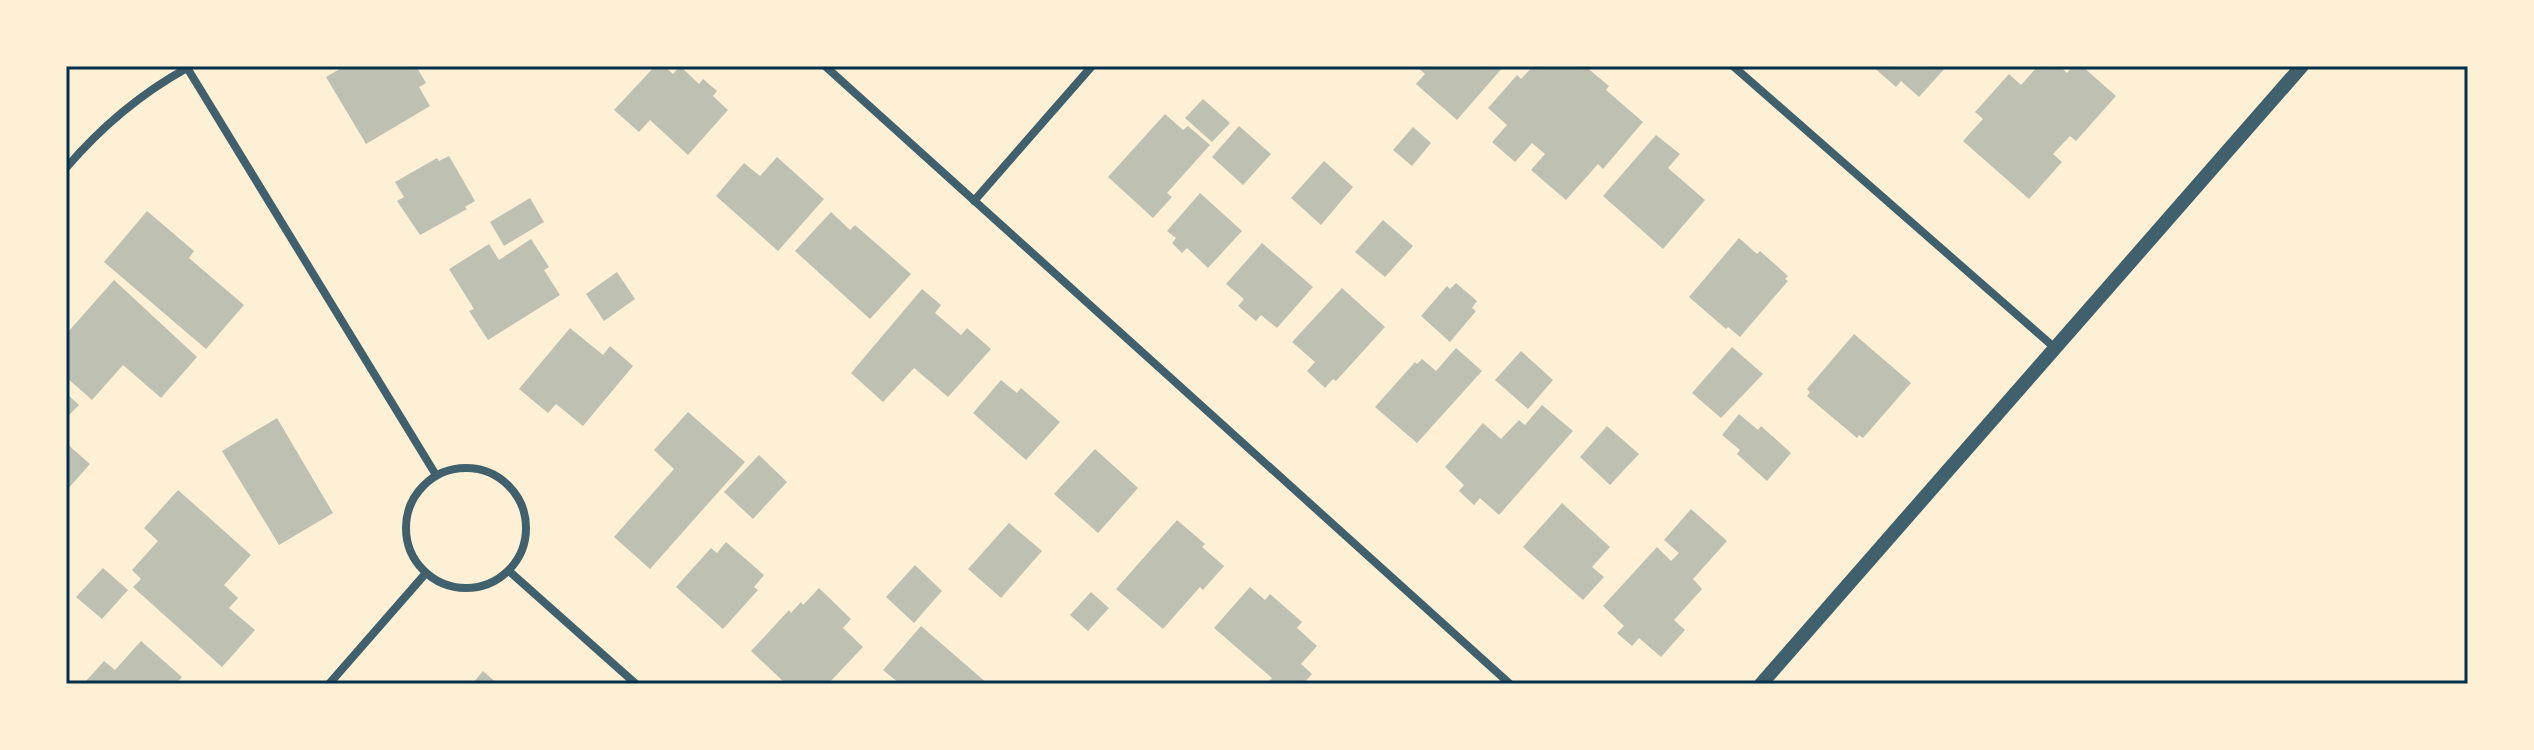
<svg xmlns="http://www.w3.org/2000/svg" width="2534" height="750" font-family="Raleway,sans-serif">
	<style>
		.building { fill: #bec0b2 }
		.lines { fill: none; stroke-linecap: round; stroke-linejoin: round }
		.minor { stroke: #3f606c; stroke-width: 8 }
		.tertiary { stroke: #3f606c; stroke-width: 14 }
		.neatline { fill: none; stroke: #003049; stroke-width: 3 }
	</style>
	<rect width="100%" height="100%" fill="#fdf0d5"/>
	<path class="building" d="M 345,66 L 406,66 L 407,68 L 416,66 L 426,83 L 419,87 L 430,106 L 366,144 L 326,77 Z
		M 655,66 L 664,66 L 673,74 L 680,66 L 699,84 L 703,79 L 717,91 L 713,96 L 728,110 L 688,155 L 650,120 L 639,132 L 614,110 Z
		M 1416,66 L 1504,66 L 1457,120 L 1416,84 L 1425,74 Z
		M 1533,66 L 1585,66 L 1609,86 L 1606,90 L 1643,122 L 1603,169 L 1598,164 L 1566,200 L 1531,170 L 1545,154 L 1532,143 L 1515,162 L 1492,142 L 1507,125 L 1488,108 L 1517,75 L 1521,79 Z
		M 1872,66 L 1947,66 L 1919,97 L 1901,81 L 1896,87 Z
		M 2038,66 L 2060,66 L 2067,73 L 2073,66 L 2082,66 L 2116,96 L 2076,141 L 2070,136 L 2053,154 L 2062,162 L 2029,199 L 1963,141 L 1983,119 L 1975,112 L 2009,74 L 2021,85 Z
		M 1203,99 L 1230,123 L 1212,142 L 1185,118 Z
		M 1165,114 L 1183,130 L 1188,126 L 1210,145 L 1167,193 L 1172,197 L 1153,218 L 1108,177 Z
		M 1239,126 L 1271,154 L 1243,185 L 1212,157 Z
		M 1413,127 L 1431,143 L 1412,166 L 1393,150 Z
		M 1656,135 L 1680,154 L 1668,168 L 1705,200 L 1663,249 L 1603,196 Z
		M 449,156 L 475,201 L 465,207 L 467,209 L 420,235 L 397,201 L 404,197 L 395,182 L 437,158 L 439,161 Z
		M 777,157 L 824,199 L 778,251 L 716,196 L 744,163 L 760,176 Z
		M 1324,161 L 1353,187 L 1321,225 L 1291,198 Z
		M 1200,193 L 1242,231 L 1208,268 L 1187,248 L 1182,253 L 1172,243 L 1176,238 L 1167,231 Z
		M 530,198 L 544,222 L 504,246 L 490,222 Z
		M 147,211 L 194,251 L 189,258 L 244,305 L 206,349 L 104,262 Z
		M 831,212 L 850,230 L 855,225 L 911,274 L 870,319 L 795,251 Z
		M 1383,220 L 1413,246 L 1385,277 L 1355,252 Z
		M 1739,238 L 1757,254 L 1760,251 L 1788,276 L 1785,279 L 1788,281 L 1740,337 L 1728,327 L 1726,329 L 1689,297 Z
		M 531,239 L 549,267 L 544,270 L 560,295 L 488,340 L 469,311 L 474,309 L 449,269 L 489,244 L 499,260 Z
		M 1262,243 L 1313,287 L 1277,328 L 1261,315 L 1256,321 L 1238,306 L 1244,299 L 1226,284 Z
		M 617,272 L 635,299 L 604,321 L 586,294 Z
		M 114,280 L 197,357 L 161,398 L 123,365 L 92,400 L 66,377 L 66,330 L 68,332 Z
		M 1456,283 L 1477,301 L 1472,308 L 1476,311 L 1450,342 L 1421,316 L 1447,286 L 1450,289 Z
		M 1342,288 L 1385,327 L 1336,381 L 1333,379 L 1325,388 L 1307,371 L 1315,362 L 1292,342 Z
		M 922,289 L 941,305 L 935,313 L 961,335 L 967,328 L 991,349 L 948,397 L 914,368 L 883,402 L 851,373 Z
		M 570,328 L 603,355 L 610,346 L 633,366 L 583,426 L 556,404 L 548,413 L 519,389 Z
		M 1854,334 L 1911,383 L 1863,438 L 1859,435 L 1857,438 L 1807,396 L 1810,392 L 1807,389 Z
		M 1732,347 L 1763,374 L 1721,418 L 1692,393 Z
		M 1456,348 L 1482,371 L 1417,443 L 1375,407 L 1415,362 L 1417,364 L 1422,359 L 1436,371 Z
		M 1521,351 L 1553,380 L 1528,409 L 1495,380 Z
		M 1001,380 L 1017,393 L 1021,388 L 1060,422 L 1026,460 L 973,413 Z
		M 66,393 L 79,405 L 68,416 L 66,426 Z
		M 1542,405 L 1573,431 L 1499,515 L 1480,498 L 1474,505 L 1459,491 L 1464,485 L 1445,467 L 1483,423 L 1501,439 L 1519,420 L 1525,425 Z
		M 688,412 L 745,462 L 650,569 L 614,537 L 674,469 L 654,450 Z
		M 1739,414 L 1758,430 L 1761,426 L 1791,453 L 1767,481 L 1737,454 L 1740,450 L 1722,435 Z
		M 277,418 L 333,513 L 279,545 L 222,451 Z
		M 1607,426 L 1639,454 L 1610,485 L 1580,457 Z
		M 66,443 L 90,464 L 66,491 Z
		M 1095,449 L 1138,488 L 1098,533 L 1054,494 Z
		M 759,455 L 787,482 L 753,519 L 724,492 Z
		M 178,490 L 251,555 L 224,585 L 238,598 L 229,608 L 255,630 L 222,667 L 133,587 L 141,579 L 132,570 L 158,541 L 144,528 Z
		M 1562,503 L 1610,547 L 1592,567 L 1604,577 L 1583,600 L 1523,547 Z
		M 1691,509 L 1727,541 L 1693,579 L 1702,589 L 1674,620 L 1685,630 L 1661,657 L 1639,638 L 1632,646 L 1617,633 L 1624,626 L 1603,606 L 1657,547 L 1671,561 L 1679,553 L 1664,540 Z
		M 1177,520 L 1205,544 L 1202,547 L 1224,566 L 1203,590 L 1200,587 L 1163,629 L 1116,589 Z
		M 1009,523 L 1042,551 L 1001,598 L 968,569 Z
		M 726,542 L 764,575 L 754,587 L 758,590 L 723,629 L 676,587 L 711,548 L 717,553 Z
		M 915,565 L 942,591 L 914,623 L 886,597 Z
		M 103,568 L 128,590 L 102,619 L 76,597 Z
		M 1250,587 L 1265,600 L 1270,594 L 1302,622 L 1297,628 L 1317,646 L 1301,664 L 1312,674 L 1303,684 L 1266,684 L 1272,678 L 1214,628 Z
		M 819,588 L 851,619 L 843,628 L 863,647 L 828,684 L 786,684 L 751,651 L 789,610 L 791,613 L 801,602 L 803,605 Z
		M 1091,592 L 1109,608 L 1088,631 L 1070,615 Z
		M 921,626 L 988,684 L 900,684 L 883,670 Z
		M 141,641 L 182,677 L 176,684 L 90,684 L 86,681 L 104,661 L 115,670 Z
		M 483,671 L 498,684 L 472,684 Z"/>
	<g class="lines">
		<path class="minor" d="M 186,66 L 436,475
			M 825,66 L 1510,684
			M 1733,66 L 2055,348
			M 66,168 C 101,127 140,94 187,68
			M 974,201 L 1092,66
			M406 528a60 60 0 1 1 120 0a60 60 0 1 1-120 0Z
			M 509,571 L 636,684
			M 329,684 L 426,573"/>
		<path class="tertiary" d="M 1761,684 L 2302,66"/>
	</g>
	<rect width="2534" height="750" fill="none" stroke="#fdf0d5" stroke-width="136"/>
	<rect x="68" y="68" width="2398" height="614" class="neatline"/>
</svg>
